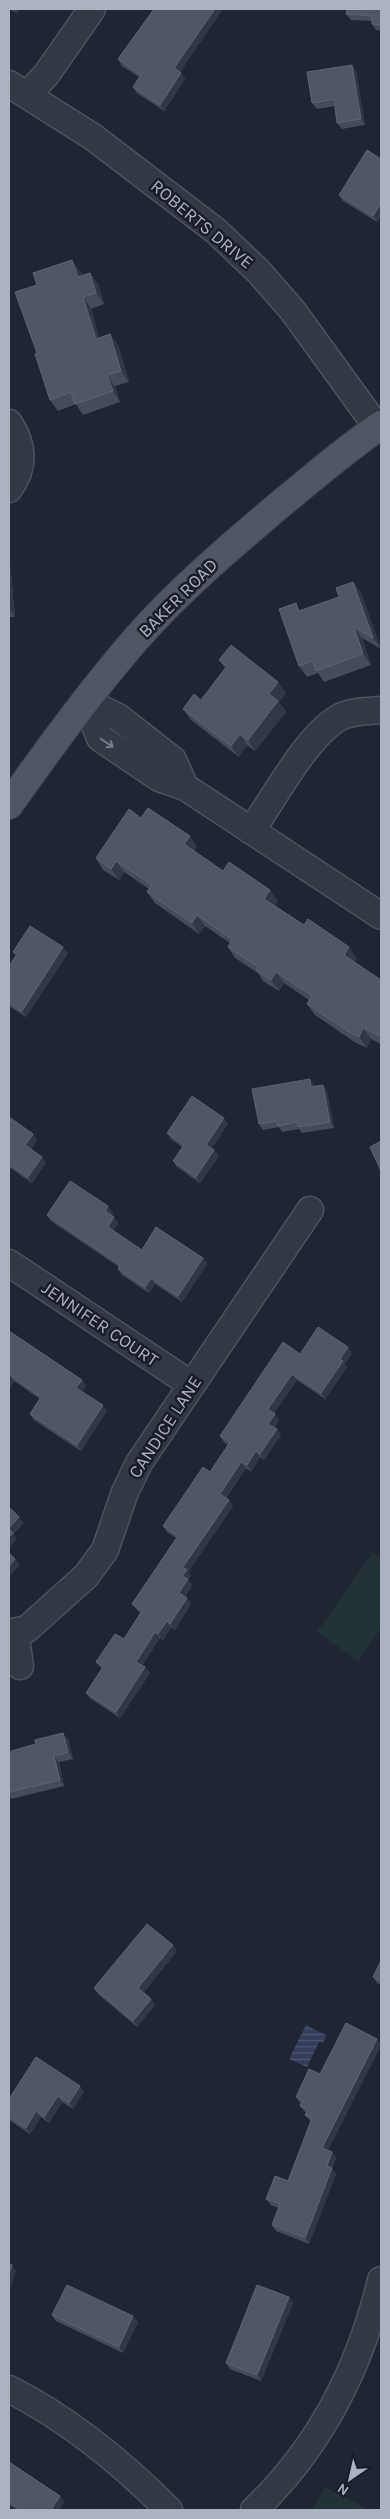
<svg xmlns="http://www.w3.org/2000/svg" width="390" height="2519" font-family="Karla,sans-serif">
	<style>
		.pitch { fill: #233236 }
		.water { fill: url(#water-rules) }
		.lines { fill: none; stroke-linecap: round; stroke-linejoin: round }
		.minor-casing { stroke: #4e5260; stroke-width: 29 }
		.major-casing { stroke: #3d414f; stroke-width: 30 }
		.minor { stroke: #333845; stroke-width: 26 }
		.major { stroke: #515665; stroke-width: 28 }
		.wall { fill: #444b5d }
		.shaded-wall { fill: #313748 }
		.building { fill: #4f5668; stroke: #5e6476 }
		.oneway { stroke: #767b8a }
		.labels { text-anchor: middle; stroke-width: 5; stroke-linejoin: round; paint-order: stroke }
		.street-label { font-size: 18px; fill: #adb2c2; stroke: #191d29 }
	</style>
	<defs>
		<pattern id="water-rules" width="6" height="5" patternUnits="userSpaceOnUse" patternTransform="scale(1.25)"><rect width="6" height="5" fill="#343e5b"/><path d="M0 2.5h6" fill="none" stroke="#4f5871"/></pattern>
	</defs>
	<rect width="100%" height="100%" fill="#202534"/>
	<path class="pitch" d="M 373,1552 L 381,1558 L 381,1628 L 358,1661 L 317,1632 Z
		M 325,2487 L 369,2510 L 313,2510 Z"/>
	<path class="water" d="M 306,2025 L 326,2035 L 323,2043 L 319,2042 L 307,2067 L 289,2059 Z"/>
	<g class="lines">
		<g class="minor-casing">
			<path id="minor" d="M 9,84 L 93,137 L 216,231 L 259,272 L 293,311 L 377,427
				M 27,95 L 46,75 L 92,9
				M 9,423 C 24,446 25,467 9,489
				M 85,701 L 100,738 L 159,778 L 185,787 L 381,916
				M 85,701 L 118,717 L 173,760 L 185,787
				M 251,831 C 273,800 307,735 340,717 C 352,711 368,711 381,710
				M 9,1263 L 192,1385
				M 15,1632 L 20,1666
				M 9,1633 L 27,1629 L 86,1576 L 105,1550 L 125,1492 L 139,1463 L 310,1210
				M 9,2389 C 69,2419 121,2462 169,2510
				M 254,2510 C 319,2448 360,2368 381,2280"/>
		</g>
		<g class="major-casing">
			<path id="major" d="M 9,805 C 49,748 90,692 136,639 C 180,589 232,545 283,502 C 315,476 347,448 381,425"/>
		</g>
		<use href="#minor" class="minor"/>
		<use href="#major" class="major"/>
	</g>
	<path class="wall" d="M 9,9 L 20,9 L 17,13 Z
		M 381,9 L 381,30 L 376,30 L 372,24 L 372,21 L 351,20 L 346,14 Z
		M 118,59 L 180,72 L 185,79 L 164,111 L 137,93 L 133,87 L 139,77 L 122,66 Z
		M 352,65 L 356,71 L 365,125 L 342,129 L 337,123 L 335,106 L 317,109 L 312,103 Z
		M 381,159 L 377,222 L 343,201 L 339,195 Z
		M 80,271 L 82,275 L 90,273 L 98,284 L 104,304 L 91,309 L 99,338 L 110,334 L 118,345 L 129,382 L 115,386 L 120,402 L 83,415 L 76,404 L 58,411 L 50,400 L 37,353 Z
		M 9,562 L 10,563 L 15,617 L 9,617 Z
		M 353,582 L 361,593 L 381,649 L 362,638 L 371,665 L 324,682 L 318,673 L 307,677 L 299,666 L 301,610 L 339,597 Z
		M 219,660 L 286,693 L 279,702 L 286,712 L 255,751 L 247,745 L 239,757 L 191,720 L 183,709 L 201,700 L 225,668 Z
		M 141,818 L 190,836 L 197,847 L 194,851 L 223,871 L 270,890 L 278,901 L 275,906 L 304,925 L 357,958 L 354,962 L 381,980 L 381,1044 L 371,1039 L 367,1048 L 356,1043 L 315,1015 L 307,1004 L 309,1000 L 284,983 L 279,991 L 263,981 L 258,973 L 235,958 L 228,947 L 230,943 L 205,926 L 199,934 L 155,903 L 147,892 L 149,889 L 124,872 L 119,880 L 103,870 L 96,858 Z
		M 13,952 L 68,953 L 26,1017 L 9,1006 L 9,966 L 16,956 Z
		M 314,1085 L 314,1086 L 323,1085 L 327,1091 L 334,1128 L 302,1133 L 299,1129 L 282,1132 L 279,1127 L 263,1130 L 259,1124 Z
		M 9,1117 L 33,1134 L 37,1140 L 31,1149 L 42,1157 L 46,1163 L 32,1183 L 9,1167 Z
		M 228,1124 L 211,1148 L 214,1150 L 219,1156 L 200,1183 L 177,1167 L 173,1161 L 182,1147 L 171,1139 L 167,1133 Z
		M 113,1213 L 111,1215 L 118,1223 L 113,1231 L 142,1250 L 203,1258 L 207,1264 L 182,1302 L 155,1284 L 149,1293 L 122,1275 L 118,1269 L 119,1267 L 51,1221 L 47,1215 Z
		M 9,1331 L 82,1380 L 86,1386 L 82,1392 L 107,1411 L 81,1451 L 34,1420 L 30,1414 L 40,1399 L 14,1381 L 9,1389 Z
		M 352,1353 L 345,1364 L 347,1367 L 325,1399 L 297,1380 L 274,1413 L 279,1420 L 274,1428 L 277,1429 L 281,1435 L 264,1460 L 260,1457 L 251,1472 L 246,1468 L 226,1498 L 233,1506 L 188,1572 L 191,1576 L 188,1579 L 192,1585 L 185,1597 L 187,1598 L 191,1604 L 175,1630 L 171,1627 L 163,1640 L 160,1638 L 142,1665 L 145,1667 L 150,1673 L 120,1718 L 91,1699 L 86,1693 L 102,1669 L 96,1662 L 124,1639 L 140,1613 L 137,1610 L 132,1604 L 176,1538 L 167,1532 L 163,1526 L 210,1472 L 228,1445 L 224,1442 L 220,1436 L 300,1354 Z
		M 68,1739 L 73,1759 L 59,1762 L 64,1786 L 11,1799 L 9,1796 L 9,1754 Z
		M 177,1951 L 144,1992 L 151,1999 L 155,2005 L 137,2027 L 98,1994 L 94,1988 Z
		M 381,1961 L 381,1985 L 377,1983 L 373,1977 Z
		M 381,2045 L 328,2150 L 332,2152 L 336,2158 L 332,2169 L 336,2174 L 309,2244 L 276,2231 L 272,2225 L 278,2208 L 271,2205 L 266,2199 L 288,2181 L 311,2122 L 305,2115 L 306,2113 L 305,2112 L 300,2106 L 302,2104 L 300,2103 L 296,2097 L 320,2074 Z
		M 84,2092 L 73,2109 L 62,2102 L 49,2123 L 41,2117 L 30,2134 L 9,2120 L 9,2099 Z
		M 289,2297 L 293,2303 L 261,2381 L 230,2369 L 226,2363 Z
		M 52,2315 L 138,2322 L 123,2353 L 56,2321 Z
		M 9,2462 L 60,2496 L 64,2502 L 59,2510 L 17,2510 L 9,2505 Z"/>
	<path class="shaded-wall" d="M 14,9 L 20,9 L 17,13 Z
		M 215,9 L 223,9 L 179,74 L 174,68 Z
		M 352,65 L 356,71 L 365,125 L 361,119 Z
		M 181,73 L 185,79 L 164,111 L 160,105 Z
		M 381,203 L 381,216 L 377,222 L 373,216 Z
		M 72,260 L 80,271 L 86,288 L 78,277 Z
		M 90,273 L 98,284 L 104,304 L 96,293 Z
		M 83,297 L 91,309 L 103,350 L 96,339 Z
		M 110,334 L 118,345 L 129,382 L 121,371 Z
		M 107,375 L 115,386 L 120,402 L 113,391 Z
		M 9,562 L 10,563 L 15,617 L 9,609 Z
		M 353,582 L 361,593 L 381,649 L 373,638 Z
		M 354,627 L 362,638 L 371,665 L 363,654 Z
		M 278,682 L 286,693 L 279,702 L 286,712 L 255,751 L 248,740 L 269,694 Z
		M 240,734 L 247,745 L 239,757 L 231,746 Z
		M 190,836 L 197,847 L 192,855 L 184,844 Z
		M 116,861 L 124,872 L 119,880 L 111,869 Z
		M 270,890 L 278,901 L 272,910 L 264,899 Z
		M 197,915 L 205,926 L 199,934 L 192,923 Z
		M 63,947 L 68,953 L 26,1017 L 22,1011 Z
		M 349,947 L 357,958 L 352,967 L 344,955 Z
		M 276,972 L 284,983 L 279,991 L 271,980 Z
		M 363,1028 L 371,1039 L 367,1048 L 359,1037 Z
		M 310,1079 L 314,1085 L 316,1093 L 311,1087 Z
		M 323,1085 L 327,1091 L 334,1128 L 330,1122 Z
		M 224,1118 L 228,1124 L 210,1151 L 206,1145 Z
		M 33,1134 L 37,1140 L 29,1151 L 25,1145 Z
		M 214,1150 L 219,1156 L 200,1183 L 196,1177 Z
		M 42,1157 L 46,1163 L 32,1183 L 28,1177 Z
		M 108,1206 L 113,1213 L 110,1217 L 105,1211 Z
		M 114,1217 L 118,1223 L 112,1233 L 108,1227 Z
		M 203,1258 L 207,1264 L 182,1302 L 178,1296 Z
		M 151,1278 L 155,1284 L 149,1293 L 145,1287 Z
		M 348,1347 L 352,1353 L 345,1364 L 347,1367 L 325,1399 L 321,1393 L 340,1359 Z
		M 292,1374 L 297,1380 L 273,1415 L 268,1409 Z
		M 10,1375 L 14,1381 L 9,1389 L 9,1377 Z
		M 82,1380 L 86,1386 L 80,1394 L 76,1388 Z
		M 103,1405 L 107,1411 L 81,1451 L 77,1445 Z
		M 275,1414 L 279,1420 L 272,1430 L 268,1424 Z
		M 277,1429 L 281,1435 L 264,1460 L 260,1454 Z
		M 256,1451 L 260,1457 L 251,1472 L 247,1465 Z
		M 241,1462 L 246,1468 L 224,1500 L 220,1494 Z
		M 229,1500 L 233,1506 L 188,1572 L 191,1576 L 188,1579 L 192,1585 L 183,1599 L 179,1593 L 183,1567 Z
		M 19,1517 L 24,1523 L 14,1534 L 17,1539 L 9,1548 L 9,1528 Z
		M 15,1559 L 20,1565 L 9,1577 L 9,1566 Z
		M 187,1598 L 191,1604 L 175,1630 L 170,1624 Z
		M 167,1621 L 171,1627 L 163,1640 L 158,1634 Z
		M 155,1632 L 160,1638 L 141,1668 L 136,1662 Z
		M 145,1667 L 150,1673 L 120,1718 L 116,1712 Z
		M 63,1733 L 68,1739 L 73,1759 L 68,1752 Z
		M 54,1756 L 59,1762 L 64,1786 L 60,1780 Z
		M 173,1945 L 177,1951 L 142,1994 L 138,1988 Z
		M 151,1999 L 155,2005 L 137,2027 L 133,2021 Z
		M 377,2039 L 381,2045 L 326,2154 L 322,2148 Z
		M 80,2086 L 84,2092 L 73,2109 L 69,2103 Z
		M 58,2096 L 62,2102 L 49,2123 L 44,2117 Z
		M 36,2111 L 41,2117 L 30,2134 L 26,2128 Z
		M 332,2152 L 336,2158 L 332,2169 L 336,2174 L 309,2244 L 305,2238 L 327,2166 Z
		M 12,2265 L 16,2271 L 9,2292 L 9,2274 Z
		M 289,2297 L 293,2303 L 261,2381 L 257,2375 Z
		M 133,2316 L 138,2322 L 123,2353 L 119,2347 Z
		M 60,2496 L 64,2502 L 59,2510 L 51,2510 Z"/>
	<path class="building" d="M 154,9 L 215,9 L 174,68 L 181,73 L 160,105 L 133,87 L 141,75 L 118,59 Z
		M 347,9 L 381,9 L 381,25 L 372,24 L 372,16 L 346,14 Z
		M 352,65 L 361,119 L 337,123 L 334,99 L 312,103 L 307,72 Z
		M 367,150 L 381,159 L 381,177 L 379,182 L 381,183 L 381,203 L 373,216 L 339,195 Z
		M 72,260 L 78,277 L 90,273 L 96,293 L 83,297 L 96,339 L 110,334 L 121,371 L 107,375 L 113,391 L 75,404 L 71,392 L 50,400 L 35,354 L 37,353 L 15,292 L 37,285 L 33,273 Z
		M 353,582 L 373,638 L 354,627 L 363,654 L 316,671 L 312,661 L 299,666 L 279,609 L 296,603 L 299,611 L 339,597 L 336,588 Z
		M 231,645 L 278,682 L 269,694 L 278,701 L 248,740 L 240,734 L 231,746 L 183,709 L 194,694 L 201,700 L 227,666 L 219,660 Z
		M 148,808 L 190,836 L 184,844 L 223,871 L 229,862 L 270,890 L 264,899 L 304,925 L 308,919 L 349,947 L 344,955 L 381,980 L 381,1036 L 363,1028 L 359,1037 L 349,1032 L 307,1004 L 312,996 L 276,972 L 271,980 L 256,970 L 258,967 L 228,947 L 232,939 L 197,915 L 192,923 L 147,892 L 152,885 L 116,861 L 111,869 L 96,858 L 129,809 L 141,818 Z
		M 30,926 L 63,947 L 22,1011 L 9,1003 L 9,966 L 17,954 L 13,952 Z
		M 310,1079 L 311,1087 L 323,1085 L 330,1122 L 298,1127 L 297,1122 L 278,1126 L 277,1121 L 259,1124 L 252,1089 Z
		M 192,1096 L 224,1118 L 206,1145 L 214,1150 L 196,1177 L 173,1161 L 184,1145 L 167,1133 Z
		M 9,1117 L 33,1134 L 25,1145 L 42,1157 L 28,1177 L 9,1164 Z
		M 381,1141 L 381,1171 L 370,1147 Z
		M 70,1181 L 108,1206 L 105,1211 L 114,1217 L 108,1227 L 142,1250 L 156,1227 L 203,1258 L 178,1296 L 151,1278 L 145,1287 L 118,1269 L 120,1265 L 47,1215 Z
		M 318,1327 L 348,1347 L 340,1359 L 343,1361 L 321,1393 L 292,1374 L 268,1409 L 275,1414 L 268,1424 L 277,1429 L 260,1454 L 256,1451 L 247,1465 L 241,1462 L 220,1494 L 229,1500 L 183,1567 L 187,1570 L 182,1576 L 188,1579 L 179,1593 L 187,1598 L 170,1624 L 167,1621 L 158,1634 L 155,1632 L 136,1662 L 145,1667 L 116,1712 L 86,1693 L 103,1667 L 96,1662 L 115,1634 L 124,1639 L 142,1611 L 132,1604 L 178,1536 L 163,1526 L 203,1467 L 210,1472 L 230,1442 L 220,1436 L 283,1342 L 300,1354 Z
		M 9,1331 L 82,1380 L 76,1388 L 103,1405 L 77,1445 L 30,1414 L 41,1397 L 10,1375 L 9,1377 Z
		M 9,1507 L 19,1517 L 9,1528 Z
		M 9,1529 L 13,1533 L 9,1537 Z
		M 9,1553 L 15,1559 L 9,1566 Z
		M 63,1733 L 68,1752 L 54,1756 L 60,1780 L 9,1792 L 9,1754 L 11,1754 L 11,1751 L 36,1744 L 35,1740 Z
		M 147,1924 L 173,1945 L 138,1988 L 151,1999 L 133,2021 L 94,1988 Z
		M 381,1961 L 381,1981 L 373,1977 Z
		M 346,2023 L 377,2039 L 322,2148 L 332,2152 L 327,2166 L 332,2168 L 305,2238 L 272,2225 L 280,2204 L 266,2199 L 275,2176 L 288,2181 L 312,2118 L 305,2115 L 308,2110 L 300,2106 L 303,2100 L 296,2097 L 309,2069 L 320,2074 Z
		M 36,2057 L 80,2086 L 69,2103 L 58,2096 L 44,2117 L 36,2111 L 26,2128 L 9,2116 L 9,2099 Z
		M 9,2264 L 12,2265 L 9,2274 Z
		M 67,2285 L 133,2316 L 119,2347 L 52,2315 Z
		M 257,2285 L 289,2297 L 257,2375 L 226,2363 Z
		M 9,2462 L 60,2496 L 51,2510 L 20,2510 L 20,2509 L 9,2502 Z"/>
	<defs><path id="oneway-shaft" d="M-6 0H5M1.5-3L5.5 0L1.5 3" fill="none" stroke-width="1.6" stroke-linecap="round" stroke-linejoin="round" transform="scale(1.25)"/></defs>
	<use class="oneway" href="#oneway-shaft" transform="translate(107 743) rotate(34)"/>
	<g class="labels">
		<g class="street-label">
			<text transform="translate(202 224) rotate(40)" y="6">ROBERTS DRIVE</text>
			<text transform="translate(178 598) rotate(-45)" y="6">BAKER ROAD</text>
			<text transform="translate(100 1324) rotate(34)" y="6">JENNIFER COURT</text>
			<text transform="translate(165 1427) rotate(-57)" y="6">CANDICE LANE</text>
		</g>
	</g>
	<rect width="390" height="2519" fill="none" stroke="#adb2c2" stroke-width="20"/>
	<g transform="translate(350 2479) rotate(214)" stroke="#191d29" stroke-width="4" paint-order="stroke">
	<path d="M0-4L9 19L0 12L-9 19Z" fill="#adb2c2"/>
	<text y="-8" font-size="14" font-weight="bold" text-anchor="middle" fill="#adb2c2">N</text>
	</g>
</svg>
